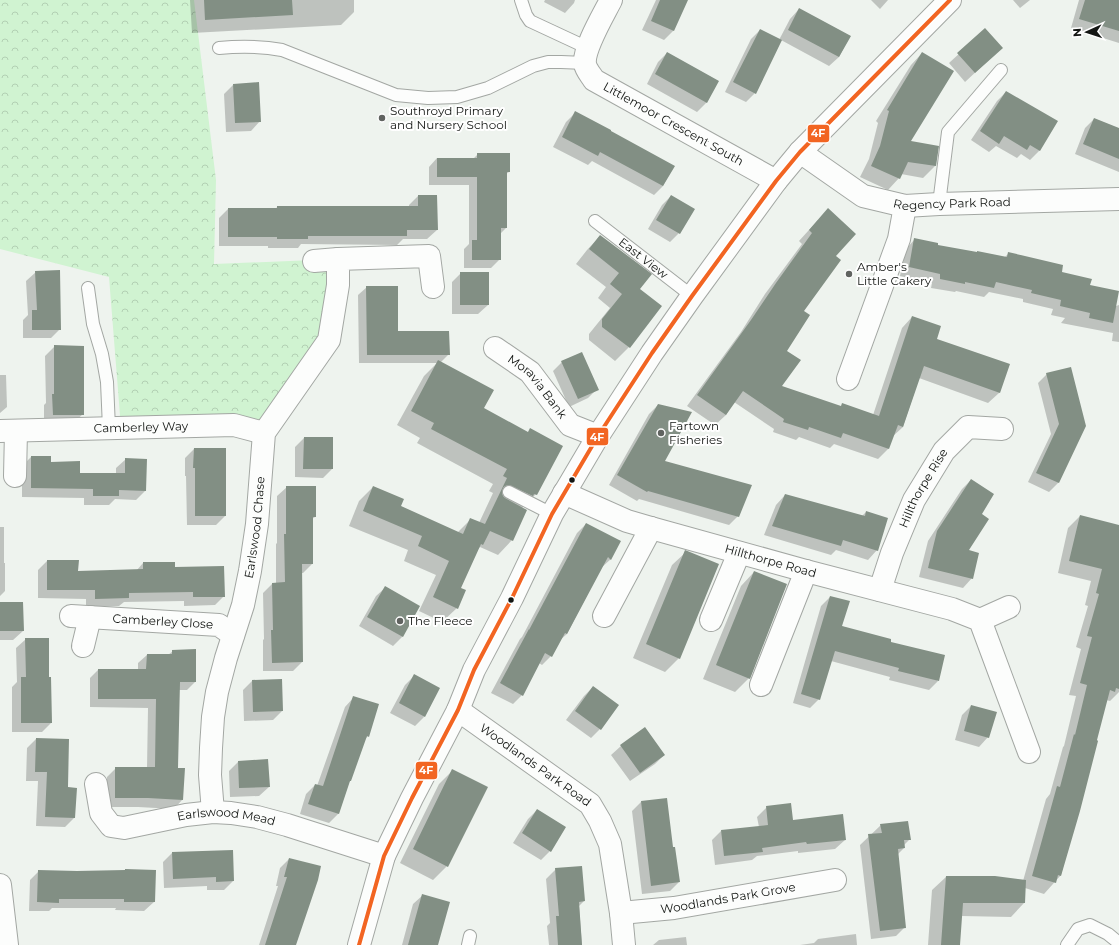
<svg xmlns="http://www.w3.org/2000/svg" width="1119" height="945" font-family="Montserrat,sans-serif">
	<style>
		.park { fill: url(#park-crowns) }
		.shadow { fill: #0003 }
		.building { fill: #828f84 }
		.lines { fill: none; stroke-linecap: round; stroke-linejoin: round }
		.lane-casing { stroke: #a3a7a3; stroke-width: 14 }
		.street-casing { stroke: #a3a7a3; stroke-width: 24 }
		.secondary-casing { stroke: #a3a7a3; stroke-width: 24 }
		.lane { stroke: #fcfdfc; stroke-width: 12 }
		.street { stroke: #fcfdfc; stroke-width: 22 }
		.secondary { stroke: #fcfdfc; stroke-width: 22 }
		.bus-1-casing { stroke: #fff; stroke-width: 7 }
		.bus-1 { stroke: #f26522; stroke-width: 4 }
		.poi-dot { fill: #606360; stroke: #fff; stroke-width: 1.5 }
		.bus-dot { fill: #131613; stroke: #fff; stroke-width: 1.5 }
		.labels { text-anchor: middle; stroke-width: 4; stroke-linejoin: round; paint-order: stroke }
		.poi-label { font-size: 12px; fill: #131613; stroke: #fff; text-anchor: start }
		.street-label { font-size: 12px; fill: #131613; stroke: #fff }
		.line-badge { stroke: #fff; stroke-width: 1.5 }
		.badge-label { font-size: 11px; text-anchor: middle; font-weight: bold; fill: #fff }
	</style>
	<defs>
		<pattern id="park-crowns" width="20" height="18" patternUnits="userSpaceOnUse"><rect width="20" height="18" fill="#d0f3d1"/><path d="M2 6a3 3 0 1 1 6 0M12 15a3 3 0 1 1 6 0" fill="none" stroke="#b2d0b3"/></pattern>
	</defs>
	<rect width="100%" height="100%" fill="#eef3ee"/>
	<path class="park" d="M 0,0 L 194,0 L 216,180 L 214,264 L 338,259 L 329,340 L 264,433 L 121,428 L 109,277 L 0,249 Z"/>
	<path class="shadow" d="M 190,0 L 354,0 L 354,12 L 341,25 L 192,33 Z
		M 545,0 L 575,0 L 574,3 L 565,13 L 544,2 Z
		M 656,0 L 687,0 L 673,31 L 664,40 L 642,30 Z
		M 871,0 L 888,0 L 880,9 Z
		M 1013,0 L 1030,0 L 1020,8 Z
		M 1079,0 L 1119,0 L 1119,43 L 1071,28 Z
		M 799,9 L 850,36 L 839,57 L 829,66 L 781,40 L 755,93 L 746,102 L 725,92 L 751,39 L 760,30 L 779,40 L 790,19 Z
		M 985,30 L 992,57 L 965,82 L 949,63 Z
		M 667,53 L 718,81 L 706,103 L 697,112 L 647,84 L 658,62 Z
		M 922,53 L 909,142 L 938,147 L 935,166 L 923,178 L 901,174 L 899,178 L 888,190 L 860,177 L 869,159 L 878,123 L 876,121 L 911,65 Z
		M 233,85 L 260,121 L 251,131 L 226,132 L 224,94 Z
		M 1006,92 L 1056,122 L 1039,151 L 1030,160 L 1021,154 L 1017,158 L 996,146 L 989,152 L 971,140 L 997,101 Z
		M 575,113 L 673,166 L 663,186 L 654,195 L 592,161 L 588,165 L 553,147 L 566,122 Z
		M 1094,119 L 1119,129 L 1119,172 L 1075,154 L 1085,128 Z
		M 478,154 L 509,172 L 506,174 L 506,228 L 500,234 L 500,259 L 491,268 L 464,268 L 464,249 L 469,244 L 469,185 L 429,185 L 429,167 L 437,158 L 473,159 Z
		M 418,196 L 437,230 L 427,239 L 403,239 L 397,245 L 301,244 L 298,248 L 268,248 L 268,246 L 219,246 L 219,218 L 228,209 L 276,209 L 277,207 L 409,207 L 409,205 Z
		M 671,196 L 679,233 L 670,242 L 648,229 L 662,205 Z
		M 818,220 L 834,256 L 803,311 L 786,351 L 781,387 L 840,407 L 873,415 L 902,328 L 912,317 L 936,340 L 1008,365 L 999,393 L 988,403 L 919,378 L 903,427 L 892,437 L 888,449 L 878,459 L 834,444 L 830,448 L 799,437 L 796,440 L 773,432 L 774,429 L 734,402 L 726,415 L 715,425 L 687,406 L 741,332 L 765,294 L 802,244 L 799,241 Z
		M 600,236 L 639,289 L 629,347 L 615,361 L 589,340 L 589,334 L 610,308 L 598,298 L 606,287 L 576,264 L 587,250 Z
		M 915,239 L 937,246 L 1004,258 L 1009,253 L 1060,273 L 1089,286 L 1116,306 L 1119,305 L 1119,342 L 1112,341 L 1113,333 L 1061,323 L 1065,318 L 1051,315 L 1053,309 L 1023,302 L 1023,299 L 989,292 L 984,297 L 956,291 L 955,292 L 931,288 L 932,283 L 900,276 L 906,249 Z
		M 36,272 L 60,329 L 51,338 L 23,338 L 23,320 L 28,315 L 26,281 Z
		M 461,273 L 488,305 L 478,314 L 452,314 L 452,282 Z
		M 367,287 L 397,332 L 449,354 L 441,362 L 483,409 L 536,494 L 522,508 L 512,540 L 498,555 L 480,547 L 476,551 L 460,588 L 457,608 L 442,622 L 419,611 L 436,575 L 404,561 L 408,550 L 349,526 L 359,501 L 373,487 L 400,506 L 457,533 L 471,519 L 479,523 L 493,493 L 489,491 L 493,484 L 417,443 L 420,438 L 397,425 L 424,376 L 437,363 L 359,363 L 358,295 Z
		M 55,346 L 83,414 L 73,423 L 44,423 L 44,405 L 46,403 L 45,356 Z
		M 562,362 L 597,389 L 588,398 L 569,407 L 553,371 Z
		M 1047,374 L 1085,426 L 1058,483 L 1049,492 L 1028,482 L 1051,434 L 1038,383 Z
		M 0,375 L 6,375 L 7,407 L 0,413 Z
		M 658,405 L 663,462 L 738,516 L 729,525 L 639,499 L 637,501 L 609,485 L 649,414 Z
		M 304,438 L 332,469 L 323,478 L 295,477 L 295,447 Z
		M 194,449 L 225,516 L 216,525 L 187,525 L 186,476 L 185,476 L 185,458 Z
		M 31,457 L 50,463 L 79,474 L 116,474 L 116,468 L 126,459 L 145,491 L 136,500 L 115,499 L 109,505 L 84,505 L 84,498 L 22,497 L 22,466 Z
		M 971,480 L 980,514 L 968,551 L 972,578 L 963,588 L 919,577 L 928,541 L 962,489 Z
		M 287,487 L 315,517 L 312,519 L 312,564 L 303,573 L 301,573 L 302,662 L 293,671 L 263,671 L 263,640 L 264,639 L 263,593 L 272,584 L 276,583 L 276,544 L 277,543 L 277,496 Z
		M 785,495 L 862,516 L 866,512 L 877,550 L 868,560 L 836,550 L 831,555 L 764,535 L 776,505 Z
		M 1080,516 L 1119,526 L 1119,692 L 1110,701 L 1106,700 L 1061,875 L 1044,894 L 1025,888 L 1024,903 L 1011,917 L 961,916 L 959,945 L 928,945 L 932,890 L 946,877 L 1023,881 L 1046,799 L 1050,794 L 1063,747 L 1064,746 L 1076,696 L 1069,695 L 1081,649 L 1076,647 L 1088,606 L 1085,605 L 1091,581 L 1058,573 L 1068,528 Z
		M 586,524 L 611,559 L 601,568 L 567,634 L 560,640 L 551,656 L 542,665 L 539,663 L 522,695 L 513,704 L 491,693 L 520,639 L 522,637 L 577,533 Z
		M 0,527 L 4,527 L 4,563 L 5,563 L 5,591 L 0,596 Z
		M 686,552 L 679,658 L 665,672 L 633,658 L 672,565 Z
		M 47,561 L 77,572 L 137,570 L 143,563 L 174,568 L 224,596 L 215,605 L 184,606 L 184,601 L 124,602 L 119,606 L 86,607 L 86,599 L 38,598 L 38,570 Z
		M 754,572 L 749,678 L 735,692 L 703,679 L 741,586 Z
		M 386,587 L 419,607 L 402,637 L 393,646 L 359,626 L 376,596 Z
		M 830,597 L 841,626 L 889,642 L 938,681 L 929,690 L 889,680 L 890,677 L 831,661 L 819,699 L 810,708 L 793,703 L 821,606 Z
		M 0,603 L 23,631 L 13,640 L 0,640 Z
		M 26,639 L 48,678 L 51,678 L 51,723 L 42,732 L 12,732 L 12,687 L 17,682 L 16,648 Z
		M 173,651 L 195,682 L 187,690 L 179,690 L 177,769 L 182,800 L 174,809 L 138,807 L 107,807 L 107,777 L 116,768 L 147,768 L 148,708 L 90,707 L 90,678 L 98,670 L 138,670 L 138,663 L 147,655 L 168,655 Z
		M 414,676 L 424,717 L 415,726 L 390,713 L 405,685 Z
		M 252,681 L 282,711 L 273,720 L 244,721 L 243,690 Z
		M 593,687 L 600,729 L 591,738 L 566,720 L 584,696 Z
		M 354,697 L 368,736 L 365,739 L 350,781 L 348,783 L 338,814 L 329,823 L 300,814 L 306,794 L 315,785 L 317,786 L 345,707 Z
		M 971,706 L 988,737 L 979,747 L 955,740 L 962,715 Z
		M 645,728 L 664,755 L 655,764 L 630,781 L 611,755 L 621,746 Z
		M 36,739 L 67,788 L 74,818 L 65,827 L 36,826 L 38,781 L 26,781 L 27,748 Z
		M 238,762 L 269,787 L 259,796 L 230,797 L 229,771 Z
		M 453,770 L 447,866 L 433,880 L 400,863 L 439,784 Z
		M 666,799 L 672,848 L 679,882 L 670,891 L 642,894 L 632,811 L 641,802 Z
		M 767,807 L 793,821 L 845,840 L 835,849 L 798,853 L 798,851 L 757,856 L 752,860 L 715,865 L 712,840 L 721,831 L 759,827 L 757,817 Z
		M 537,810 L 550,851 L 541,860 L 513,843 L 528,819 Z
		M 881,825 L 910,839 L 904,845 L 904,848 L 897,855 L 905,927 L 896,936 L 871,939 L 860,845 Z
		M 172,853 L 233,881 L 224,890 L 207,890 L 207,886 L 164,888 L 163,862 Z
		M 289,859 L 294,945 L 259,945 L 278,886 L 276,886 L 280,868 Z
		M 556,869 L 584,901 L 579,906 L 582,945 L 549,945 L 547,926 L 550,923 L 546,879 Z
		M 39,871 L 154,902 L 144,911 L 115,910 L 116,908 L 52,908 L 49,911 L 29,911 L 30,880 Z
		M 423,895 L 437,945 L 402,945 L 413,904 Z
		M 856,934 L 857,945 L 800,945 L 814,943 L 818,939 Z
		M 686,937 L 687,945 L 653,945 L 659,940 Z"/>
	<path class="building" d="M 204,0 L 292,0 L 293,15 L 205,20 Z
		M 660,0 L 688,0 L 674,31 L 651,21 Z
		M 1085,0 L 1119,0 L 1119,31 L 1079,19 Z
		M 799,8 L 851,36 L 839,57 L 788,30 Z
		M 985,28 L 1003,48 L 975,73 L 957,53 Z
		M 760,29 L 782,40 L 756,94 L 733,82 Z
		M 667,52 L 719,81 L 707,103 L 655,74 Z
		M 922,52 L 954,71 L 911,141 L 939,146 L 936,166 L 908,162 L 900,179 L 871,166 L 880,146 L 889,111 L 887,110 Z
		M 259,82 L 261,122 L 235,123 L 233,84 Z
		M 1006,91 L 1058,121 L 1040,151 L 1030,145 L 1027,150 L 1004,136 L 999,144 L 980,131 Z
		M 575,111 L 611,130 L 611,131 L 675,166 L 663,186 L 600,152 L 598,156 L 562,137 Z
		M 1094,118 L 1119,128 L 1119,159 L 1083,144 Z
		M 477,153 L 510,153 L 510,172 L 507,172 L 507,228 L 501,228 L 501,260 L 472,260 L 472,240 L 477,240 L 477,177 L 437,177 L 437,158 L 477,158 Z
		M 418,195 L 437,195 L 438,230 L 407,230 L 407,236 L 308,236 L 308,239 L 277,239 L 277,237 L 228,237 L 228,208 L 277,208 L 277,206 L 418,206 Z
		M 671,195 L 695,209 L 680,234 L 656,220 Z
		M 828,208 L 856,234 L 836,256 L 841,260 L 804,311 L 810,315 L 787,351 L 801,360 L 782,386 L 841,406 L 842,403 L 879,416 L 912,316 L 941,326 L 937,339 L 1010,364 L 1000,393 L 924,366 L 903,427 L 898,425 L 889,449 L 843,433 L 841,438 L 809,427 L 808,430 L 783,422 L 784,419 L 743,391 L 726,415 L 697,395 L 751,320 L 776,283 L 812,233 L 809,230 Z
		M 600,235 L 652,274 L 640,289 L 662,306 L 630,348 L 602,327 L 602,319 L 622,294 L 610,284 L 619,273 L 589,249 Z
		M 914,238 L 938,243 L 938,245 L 977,252 L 977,251 L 1007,257 L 1008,252 L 1063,265 L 1062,272 L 1092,279 L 1090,285 L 1119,291 L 1113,323 L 1089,318 L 1090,313 L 1060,306 L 1061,300 L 1031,293 L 1032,290 L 996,282 L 994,288 L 965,282 L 965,284 L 940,279 L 940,274 L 909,267 Z
		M 60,270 L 61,330 L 32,330 L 32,310 L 37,310 L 35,271 Z
		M 460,272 L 489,272 L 489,305 L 460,305 Z
		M 366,286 L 398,286 L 398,331 L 449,331 L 450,355 L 367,355 Z
		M 54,345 L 84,346 L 84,415 L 53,415 L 52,394 L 54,394 Z
		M 582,352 L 599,390 L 578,399 L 561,361 Z
		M 438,360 L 494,390 L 484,408 L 528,432 L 530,428 L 563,446 L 537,495 L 534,494 L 533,496 L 509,485 L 505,486 L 503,488 L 502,493 L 503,496 L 505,498 L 527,510 L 513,541 L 490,531 L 483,545 L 481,544 L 461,588 L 466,590 L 458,609 L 433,597 L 449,561 L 418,546 L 422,536 L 363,511 L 373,486 L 404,499 L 401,506 L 463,534 L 470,518 L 485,524 L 507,478 L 503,476 L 507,469 L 431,429 L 434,423 L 411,411 Z
		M 1071,367 L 1086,426 L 1059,483 L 1036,473 L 1059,424 L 1046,373 Z
		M 658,404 L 692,412 L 665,461 L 752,485 L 739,517 L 648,491 L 647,492 L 617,475 Z
		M 304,437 L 333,437 L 333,469 L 303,469 Z
		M 194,448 L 226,448 L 226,516 L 195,516 L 195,468 L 193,468 Z
		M 31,456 L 51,456 L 51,462 L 80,461 L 80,473 L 125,473 L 125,458 L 147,459 L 146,491 L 119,490 L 119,496 L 93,496 L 93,489 L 31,488 Z
		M 971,479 L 994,494 L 982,514 L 989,519 L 969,550 L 979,553 L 973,579 L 928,568 L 937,531 Z
		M 286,486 L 316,486 L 316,517 L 313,517 L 313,564 L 302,564 L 303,662 L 272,663 L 271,630 L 273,630 L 272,583 L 285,582 L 284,534 L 286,534 Z
		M 785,494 L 865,516 L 866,511 L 888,518 L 878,551 L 843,540 L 841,546 L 772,526 Z
		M 1080,515 L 1119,525 L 1119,689 L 1116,688 L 1115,692 L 1110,690 L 1097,740 L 1098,741 L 1080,811 L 1061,876 L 1058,875 L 1056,883 L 1032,876 L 1057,786 L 1060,787 L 1074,734 L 1075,735 L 1087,685 L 1080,683 L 1092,637 L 1087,636 L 1099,594 L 1096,593 L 1102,569 L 1069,561 Z
		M 586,523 L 621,541 L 611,560 L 608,557 L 567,634 L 565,633 L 552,657 L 545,653 L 523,696 L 500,683 L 529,629 L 529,630 Z
		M 685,550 L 719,564 L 680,659 L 646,644 Z
		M 47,560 L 79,560 L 78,571 L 143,569 L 143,562 L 175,562 L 175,567 L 224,566 L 225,597 L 193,597 L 193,592 L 129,593 L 129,598 L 95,599 L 95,590 L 47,590 Z
		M 754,571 L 787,584 L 750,679 L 716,665 Z
		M 385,586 L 420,606 L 403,637 L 367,617 Z
		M 830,596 L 850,601 L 842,626 L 891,639 L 891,642 L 945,655 L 939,681 L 898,671 L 899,668 L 835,651 L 820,700 L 801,694 Z
		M 0,602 L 23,602 L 24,631 L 0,631 Z
		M 25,638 L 49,638 L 49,677 L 51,677 L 52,723 L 21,723 L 21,677 L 26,677 Z
		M 196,649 L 196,682 L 180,682 L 178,768 L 185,768 L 183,800 L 148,798 L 115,798 L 115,767 L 155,767 L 156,699 L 98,699 L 98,669 L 146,669 L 147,654 L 172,654 L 172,650 Z
		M 414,674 L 440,688 L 425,717 L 399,703 Z
		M 282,679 L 283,711 L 253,712 L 252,680 Z
		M 593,686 L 619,705 L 601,730 L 575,711 Z
		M 353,696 L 379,704 L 369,737 L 367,736 L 351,781 L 350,781 L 339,814 L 308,804 L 315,784 L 323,786 Z
		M 971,705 L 997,712 L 989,738 L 964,731 Z
		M 645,727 L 665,755 L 640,773 L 620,745 Z
		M 36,738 L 69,739 L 68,787 L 77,788 L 75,818 L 45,817 L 47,772 L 35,772 Z
		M 268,759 L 270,787 L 239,788 L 238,761 Z
		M 452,769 L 488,787 L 448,867 L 413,849 Z
		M 667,798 L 673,847 L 675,847 L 680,882 L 651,886 L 641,801 Z
		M 791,803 L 793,820 L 843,814 L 846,840 L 807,844 L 806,842 L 762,848 L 763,852 L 724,856 L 721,830 L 768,825 L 766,806 Z
		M 537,809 L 566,827 L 551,852 L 522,833 Z
		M 908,821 L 911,840 L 904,840 L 905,848 L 898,849 L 906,928 L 880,931 L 868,834 L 882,833 L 880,824 Z
		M 233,850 L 234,881 L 216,882 L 216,877 L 173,879 L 172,852 Z
		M 289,858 L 321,866 L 318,880 L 296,945 L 265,945 L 287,877 L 284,877 Z
		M 582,866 L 585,901 L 579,902 L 582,945 L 558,945 L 556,916 L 559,916 L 555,868 Z
		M 125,869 L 156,870 L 155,902 L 124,902 L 124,899 L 59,899 L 59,903 L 37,902 L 38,870 L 77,871 L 125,870 Z
		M 946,876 L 995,876 L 1026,880 L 1025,903 L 963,903 L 960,945 L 941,945 Z
		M 422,894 L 450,902 L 438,945 L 408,945 Z"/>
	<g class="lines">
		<g class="lane-casing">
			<g id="lane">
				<path d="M 521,0 L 526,15 L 530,21 L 588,48"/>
				<path d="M 219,48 C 242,46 260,46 282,50 L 396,95 L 428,98 L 457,97 L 488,88 L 533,66 L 548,62 L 561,62 L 585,63"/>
				<path d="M 939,204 L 948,132 L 1001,70"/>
				<path id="s1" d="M 595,221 L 692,296"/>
				<path d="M 88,288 L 93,324 L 102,354 L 107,382 L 109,428"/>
				<path d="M 509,492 L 552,514"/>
				<path d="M 468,945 L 470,936"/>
				<path d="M 1067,945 L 1078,929 L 1090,925 L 1108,934 L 1119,943"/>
			</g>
		</g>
		<g class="street-casing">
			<g id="street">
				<path id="s2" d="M 611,0 C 604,14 583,49 585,64 C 586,70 591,75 594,80 L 776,181"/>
				<path id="s3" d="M 800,152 L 863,196 L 905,206 L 939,204 L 1119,199"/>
				<path d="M 314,261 L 338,259"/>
				<path id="s4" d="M 495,348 L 530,372 L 570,425 L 598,436"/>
				<path d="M 848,379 L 899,239 L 905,206"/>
				<path id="s5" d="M 0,431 L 234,425 L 264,433"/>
				<path d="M 15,476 L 16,431"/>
				<path id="s6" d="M 564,493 L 627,521 L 651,528 L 806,571 L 952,609 L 980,620 L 1029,752"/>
				<path id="s7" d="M 880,590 L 892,553 L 914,500 L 944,451 L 968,427 L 1002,429"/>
				<path id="s8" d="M 71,616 L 219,625 L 233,635"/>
				<path d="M 604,616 L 651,528"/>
				<path d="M 711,620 L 739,553"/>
				<path d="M 980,620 L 1009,607"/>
				<path d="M 83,646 L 90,617"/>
				<path d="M 761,685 L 806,571"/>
				<path id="s9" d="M 458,710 L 590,804 L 600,821 L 610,844 L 621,913 L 624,945"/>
				<path id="s10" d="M 96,784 L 101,813 L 111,826 L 124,828 L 186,815 L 213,812 L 231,813 L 257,817 L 287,825 L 384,856"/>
				<path id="s11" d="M 213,812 L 210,775 L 211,748 L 213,717 L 217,692 L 226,658 L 243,605 L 250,571 L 257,524 L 264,433 L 329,340 L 338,285 L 338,259 L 429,256 L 433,287"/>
				<path d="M 0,885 L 7,945"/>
				<path id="s12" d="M 621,913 L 674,908 L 835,880"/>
			</g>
		</g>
		<g class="secondary-casing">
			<path id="secondary" d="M 359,945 L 384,856 L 412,798 L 458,710 L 474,670 L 512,598 L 552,514 L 598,436 L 652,353 L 692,296 L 776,181 L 800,152 L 950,0"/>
		</g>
		<use href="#lane" class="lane"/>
		<use href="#street" class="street"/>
		<use href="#secondary" class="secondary"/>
		<g class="bus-1-casing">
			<path id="bus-1" d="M 359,945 L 384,856 L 412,798 L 458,710 L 474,670 L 512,598 L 552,514 L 598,436 L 652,353 L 692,296 L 776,181 L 800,152 L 950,0"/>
		</g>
		<use href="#bus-1" class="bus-1"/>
	</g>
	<g class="poi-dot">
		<circle cx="382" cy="118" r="4"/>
		<circle cx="849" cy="274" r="4"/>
		<circle cx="661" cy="433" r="4"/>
		<circle cx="400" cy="621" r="4"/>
	</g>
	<g class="bus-dot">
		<circle cx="572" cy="480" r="3.5"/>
		<circle cx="511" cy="600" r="3.5"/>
	</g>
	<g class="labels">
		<g class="poi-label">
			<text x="390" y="115">Southroyd Primary<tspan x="390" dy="14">and Nursery School</tspan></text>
			<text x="857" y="271">Amber's<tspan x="857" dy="14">Little Cakery</tspan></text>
			<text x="669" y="430">Fartown<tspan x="669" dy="14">Fisheries</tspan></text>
			<text x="408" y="625">The Fleece</text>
		</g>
		<g class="street-label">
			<text dy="4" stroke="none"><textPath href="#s2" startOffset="179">Littlemoor Crescent South</textPath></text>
			<text dy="4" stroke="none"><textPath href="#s3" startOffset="167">Regency Park Road</textPath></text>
			<text dy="4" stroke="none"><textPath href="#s1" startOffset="61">East View</textPath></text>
			<text dy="4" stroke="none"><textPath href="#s4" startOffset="58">Moravia Bank</textPath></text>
			<text dy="4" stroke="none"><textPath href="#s5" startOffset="141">Camberley Way</textPath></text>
			<text dy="4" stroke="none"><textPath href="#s7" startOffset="111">Hillthorpe Rise</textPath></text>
			<text dy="4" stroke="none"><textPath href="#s11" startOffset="290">Earlswood Chase</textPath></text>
			<text dy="4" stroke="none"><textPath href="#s6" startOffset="218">Hillthorpe Road</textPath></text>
			<text dy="4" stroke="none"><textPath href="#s8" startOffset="92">Camberley Close</textPath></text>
			<text dy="4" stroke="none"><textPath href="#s9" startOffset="95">Woodlands Park Road</textPath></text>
			<text dy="4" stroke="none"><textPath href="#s10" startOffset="163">Earlswood Mead</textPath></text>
			<text dy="4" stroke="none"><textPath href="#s12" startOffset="108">Woodlands Park Grove</textPath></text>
		</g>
	</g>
	<g class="line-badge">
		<rect x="807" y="124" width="23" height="19" rx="4" fill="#f26522"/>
		<rect x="586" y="427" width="23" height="19" rx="4" fill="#f26522"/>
		<rect x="415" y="761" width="23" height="19" rx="4" fill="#f26522"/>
	</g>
	<g class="badge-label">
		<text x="818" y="137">4F</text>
		<text x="597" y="441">4F</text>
		<text x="426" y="774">4F</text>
	</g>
	<g transform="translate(1087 32) rotate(267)" stroke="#ffffff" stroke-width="3" paint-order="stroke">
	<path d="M0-3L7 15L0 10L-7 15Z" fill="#131613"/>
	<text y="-6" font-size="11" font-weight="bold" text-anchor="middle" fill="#131613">N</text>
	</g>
</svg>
